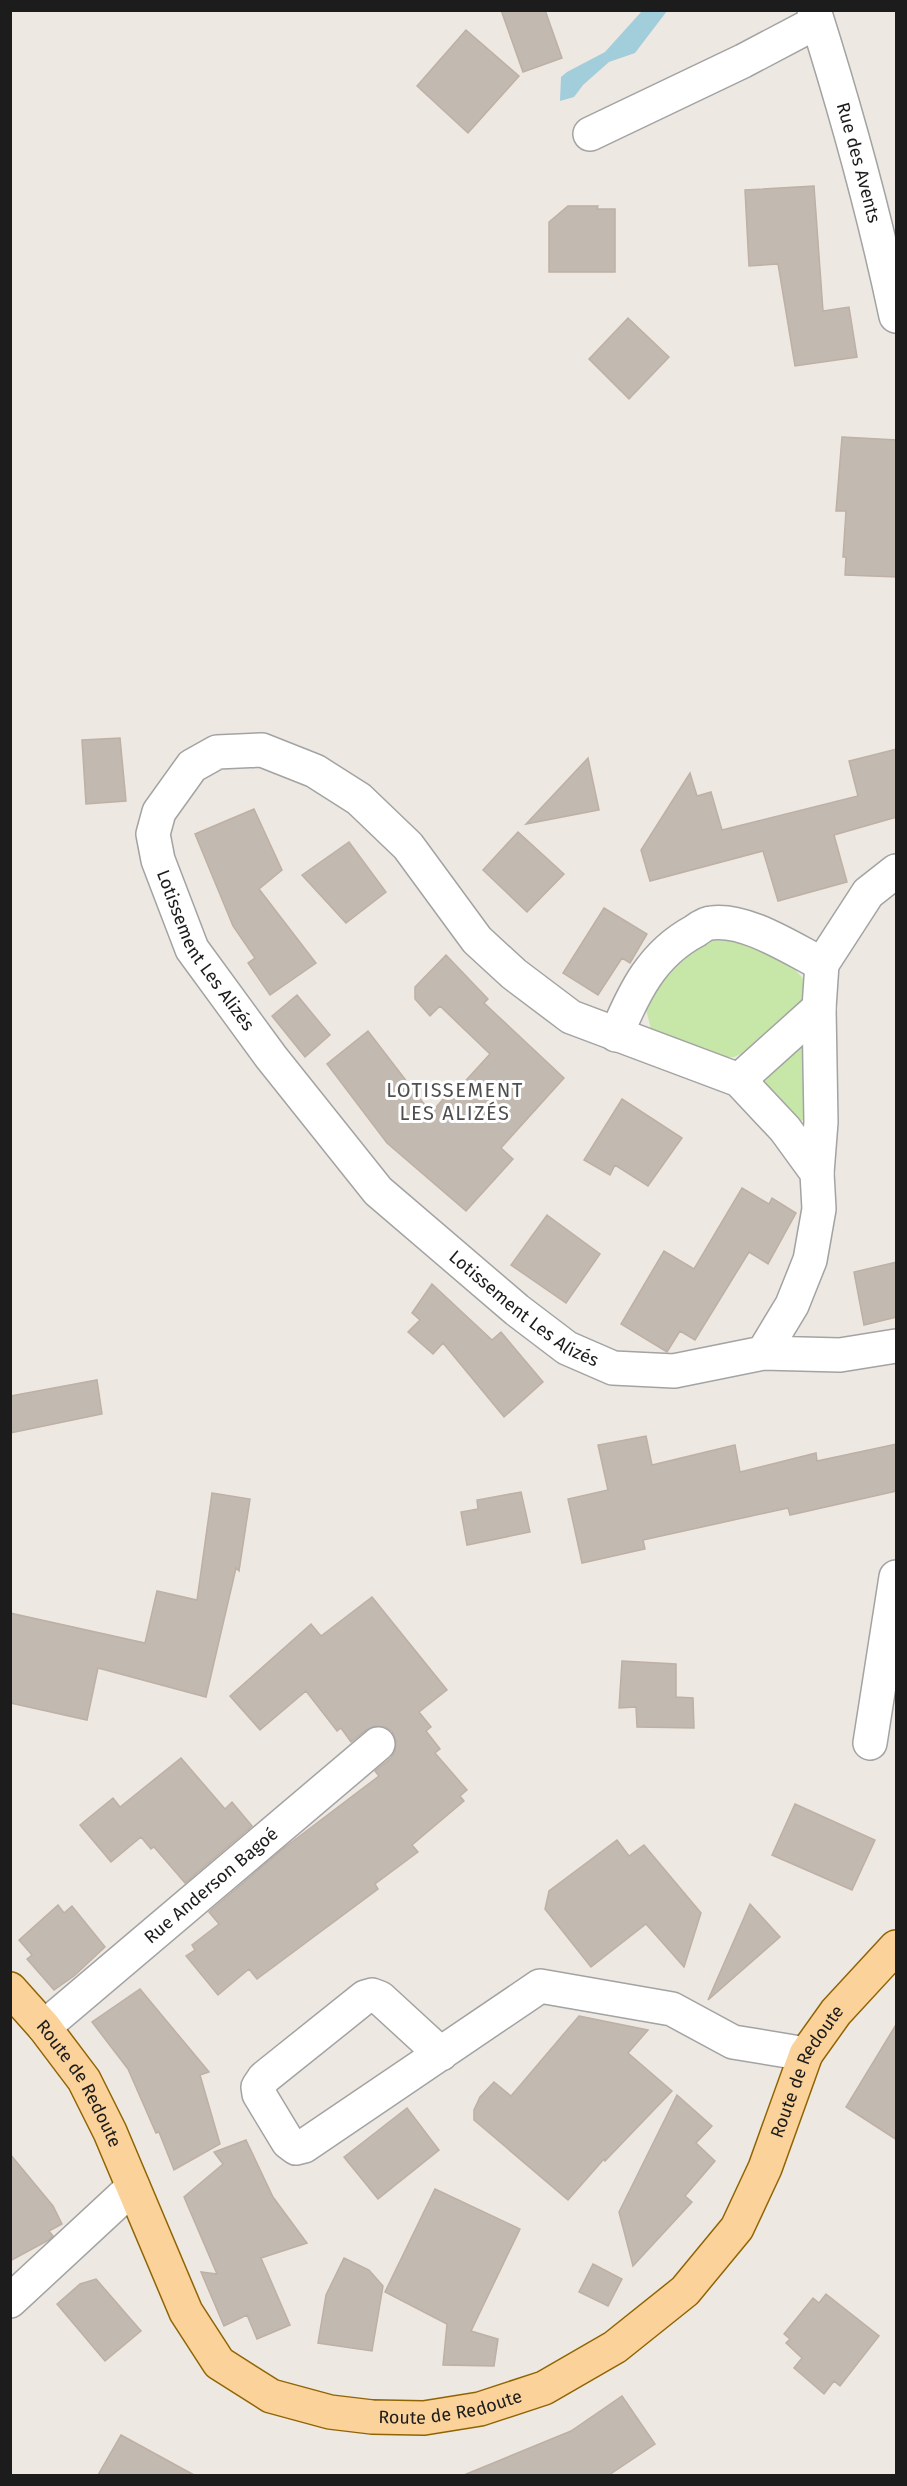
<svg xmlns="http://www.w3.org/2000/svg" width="907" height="2486" font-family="'Fira Sans',sans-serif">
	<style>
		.grass { fill: #c6e7a7 }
		.water { fill: #a2cdda }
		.building { fill: #c2b9b1; stroke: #beb0a4; stroke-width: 1.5 }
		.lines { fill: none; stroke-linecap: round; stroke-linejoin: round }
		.minor-casing { stroke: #a3a3a3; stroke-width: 36 }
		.major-casing { stroke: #916403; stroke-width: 36 }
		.minor { stroke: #fff; stroke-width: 33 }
		.major { stroke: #fad29a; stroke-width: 33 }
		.labels { text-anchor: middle; stroke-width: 6; stroke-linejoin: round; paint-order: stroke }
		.street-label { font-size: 18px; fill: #1c1c1c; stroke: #fff }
		.neighbourhood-label { font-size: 20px; letter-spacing: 1.5px; fill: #4f4f4f; stroke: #fff }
	</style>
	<rect width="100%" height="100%" fill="#ede9e2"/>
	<path class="grass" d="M 709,940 L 750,942 L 786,959 L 805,981 L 802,1002 L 754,1048 L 734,1057 L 707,1057 L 662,1040 L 651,1029 L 646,1009 L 657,982 L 682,955 Z
		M 803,1043 L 810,1044 L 809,1119 L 800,1121 L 767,1088 L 763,1078 Z"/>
	<path class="water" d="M 642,11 L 667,11 L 635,53 L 609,62 L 583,85 L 574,97 L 560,101 L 561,77 L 567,72 L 605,52 Z"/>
	<path class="building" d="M 501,10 L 545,10 L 562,58 L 523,72 Z
		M 466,30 L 519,76 L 468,133 L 417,86 Z
		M 814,186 L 823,311 L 849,307 L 857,357 L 795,366 L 778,264 L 749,266 L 745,190 Z
		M 568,206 L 598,206 L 597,209 L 615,209 L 615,272 L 549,272 L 549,222 Z
		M 628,318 L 669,357 L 629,399 L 589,359 Z
		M 842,437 L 897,440 L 897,577 L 845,575 L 846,557 L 843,557 L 846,511 L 836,511 Z
		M 120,738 L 126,801 L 86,804 L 82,740 Z
		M 897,749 L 897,817 L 834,835 L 847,882 L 778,901 L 763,851 L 650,881 L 641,850 L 690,773 L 697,796 L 711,792 L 722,830 L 858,796 L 849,761 Z
		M 588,758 L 599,810 L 526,824 Z
		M 254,809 L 282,870 L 259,889 L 316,963 L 270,995 L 248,963 L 255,958 L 233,926 L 195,834 Z
		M 518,832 L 564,874 L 527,912 L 483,870 Z
		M 349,842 L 386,892 L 346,923 L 302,875 Z
		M 604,908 L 647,934 L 630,963 L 622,958 L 598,995 L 563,973 Z
		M 446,955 L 488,999 L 484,1003 L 564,1078 L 501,1148 L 513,1159 L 466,1211 L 387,1143 L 327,1064 L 368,1031 L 431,1113 L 445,1097 L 448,1100 L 490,1054 L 440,1006 L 430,1016 L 415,999 L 415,987 Z
		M 297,995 L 330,1035 L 305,1057 L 272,1016 Z
		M 622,1099 L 682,1138 L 648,1186 L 615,1165 L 610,1175 L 584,1160 Z
		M 742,1188 L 769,1204 L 772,1198 L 796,1213 L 768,1264 L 749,1252 L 695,1340 L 680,1331 L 667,1352 L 621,1324 L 664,1251 L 694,1269 Z
		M 547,1215 L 600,1254 L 566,1303 L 511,1265 Z
		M 897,1262 L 897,1317 L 864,1325 L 854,1272 Z
		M 432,1284 L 492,1340 L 501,1332 L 543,1382 L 504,1417 L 443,1343 L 433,1354 L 408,1332 L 420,1320 L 412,1313 Z
		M 97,1380 L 102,1414 L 10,1433 L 10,1396 Z
		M 646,1436 L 652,1465 L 735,1445 L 740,1472 L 816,1453 L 817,1461 L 897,1444 L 897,1491 L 790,1515 L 788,1508 L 643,1540 L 645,1549 L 582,1563 L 568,1499 L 608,1490 L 598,1445 Z
		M 521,1492 L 530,1532 L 467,1545 L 461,1512 L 478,1509 L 477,1500 Z
		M 212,1493 L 250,1499 L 239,1571 L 236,1568 L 206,1697 L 98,1668 L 87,1720 L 10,1703 L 10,1613 L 145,1643 L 157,1591 L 197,1600 Z
		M 372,1597 L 447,1690 L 419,1712 L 431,1727 L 426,1731 L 440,1749 L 435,1753 L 467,1790 L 460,1796 L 464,1801 L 412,1845 L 418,1852 L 375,1884 L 378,1889 L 257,1979 L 249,1969 L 218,1995 L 186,1956 L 195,1950 L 192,1945 L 219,1924 L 209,1912 L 284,1848 L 379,1776 L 375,1771 L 391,1758 L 395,1751 L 396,1741 L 392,1731 L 385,1727 L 375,1726 L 366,1730 L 351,1742 L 341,1728 L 337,1731 L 306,1691 L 260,1730 L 230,1696 L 311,1624 L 321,1636 Z
		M 622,1661 L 676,1664 L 676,1697 L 693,1698 L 694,1728 L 637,1727 L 636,1707 L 619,1708 Z
		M 181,1758 L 225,1809 L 232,1802 L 252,1826 L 185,1883 L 154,1847 L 151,1849 L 141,1837 L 111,1862 L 80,1825 L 113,1798 L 120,1807 Z
		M 795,1804 L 875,1840 L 852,1890 L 772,1855 Z
		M 617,1840 L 629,1856 L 644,1845 L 701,1913 L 684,1967 L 646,1924 L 591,1967 L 545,1909 L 549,1891 Z
		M 750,1904 L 780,1937 L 708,2000 Z
		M 58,1905 L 64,1913 L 72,1906 L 105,1947 L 74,1976 L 54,1990 L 27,1959 L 32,1955 L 19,1940 Z
		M 140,1989 L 209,2072 L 200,2075 L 220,2144 L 174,2170 L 159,2132 L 156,2133 L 128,2069 L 92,2022 Z
		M 579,2016 L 648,2030 L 628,2053 L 672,2091 L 605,2161 L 604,2159 L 568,2200 L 474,2120 L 474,2110 L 480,2097 L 494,2082 L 511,2096 Z
		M 897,2023 L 897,2140 L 846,2107 Z
		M 677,2095 L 712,2126 L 696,2143 L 715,2161 L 685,2196 L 692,2202 L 633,2266 L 619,2212 Z
		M 407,2108 L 439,2150 L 378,2199 L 344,2157 Z
		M 246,2140 L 273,2197 L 307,2243 L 261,2258 L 290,2325 L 257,2339 L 247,2315 L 224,2326 L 201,2272 L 217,2274 L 184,2197 L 223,2164 L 214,2152 Z
		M 10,2154 L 53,2206 L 62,2224 L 49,2231 L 53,2236 L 49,2240 L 10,2261 Z
		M 435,2189 L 520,2229 L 471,2331 L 498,2339 L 494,2366 L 443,2365 L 447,2324 L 385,2292 Z
		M 344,2258 L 369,2270 L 383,2286 L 372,2351 L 318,2343 L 326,2295 Z
		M 593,2264 L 622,2279 L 608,2306 L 579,2292 Z
		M 96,2279 L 141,2331 L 105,2361 L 57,2304 L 80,2284 Z
		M 826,2294 L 879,2336 L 840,2386 L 834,2381 L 824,2394 L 794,2368 L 802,2358 L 786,2343 L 790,2339 L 784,2334 L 813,2298 L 819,2303 Z
		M 622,2396 L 655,2444 L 609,2475 L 464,2475 L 571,2431 Z
		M 121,2435 L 194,2475 L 98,2475 Z"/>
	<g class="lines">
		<g class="minor-casing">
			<g id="minor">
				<path id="s1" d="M 814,10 C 846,111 874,212 896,316"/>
				<path d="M 590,134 L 743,61 L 817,22"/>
				<path d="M 616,1035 C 634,992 652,954 695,931 C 699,928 706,923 711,923 C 746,918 792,949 822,964"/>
				<path d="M 739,1080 L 819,1008"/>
				<path d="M 817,1173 L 821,1122 L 819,1008 L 822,964 L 868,893 L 896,871"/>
				<path id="s2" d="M 763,1353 L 792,1305 L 810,1260 L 819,1209 L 817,1173 L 785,1129 L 739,1080 L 571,1017 L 514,974 L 477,940 L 408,846 L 359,799 L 315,771 L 262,750 L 217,752 L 192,766 L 159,812 L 153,834 L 158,860 L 192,949 L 271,1057 L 378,1191 L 517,1310 L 567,1348 L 613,1368 L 674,1371 L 763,1353 L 840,1355 L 896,1346"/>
				<path d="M 870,1743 L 896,1577"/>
				<path id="s3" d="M 44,2027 L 378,1744"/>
				<path d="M 441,2054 L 380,1998 L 372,1995 L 365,1997 L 264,2078 L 258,2087 L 259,2094 L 288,2142 L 296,2148 L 304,2146 L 540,1986 L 672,2009 L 733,2042 L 806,2054"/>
				<path d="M 10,2301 L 133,2187"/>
			</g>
		</g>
		<g class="major-casing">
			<g id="major">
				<path id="s4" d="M 10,1989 L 44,2027 L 84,2080 L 110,2132 L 186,2312 L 219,2363 L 271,2396 L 330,2412 L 372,2417 L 424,2418 L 480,2409 L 544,2388 L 615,2347 L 685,2291 L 737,2228 L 765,2168 L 806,2054 L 836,2012 L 896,1947"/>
			</g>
		</g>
		<use href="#minor" class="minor"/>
		<use href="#major" class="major"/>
	</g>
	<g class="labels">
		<g class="street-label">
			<text dy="6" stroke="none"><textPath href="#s1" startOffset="159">Rue des Avents</textPath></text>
			<text dy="6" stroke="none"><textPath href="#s2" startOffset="1191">Lotissement Les Alizés</textPath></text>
			<text dy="6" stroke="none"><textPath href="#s2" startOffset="1677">Lotissement Les Alizés</textPath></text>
			<text dy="6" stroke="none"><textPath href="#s3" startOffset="219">Rue Anderson Bagoé</textPath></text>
			<text dy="6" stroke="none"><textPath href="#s4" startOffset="1198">Route de Redoute</textPath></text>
			<text dy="6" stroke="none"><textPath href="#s4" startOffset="118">Route de Redoute</textPath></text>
			<text dy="6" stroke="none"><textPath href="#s4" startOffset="676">Route de Redoute</textPath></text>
		</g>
		<g class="neighbourhood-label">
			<text x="455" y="1097">LOTISSEMENT<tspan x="455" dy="23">LES ALIZÉS</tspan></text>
		</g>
	</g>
	<rect width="907" height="2486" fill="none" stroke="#1c1c1c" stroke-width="24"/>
</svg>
